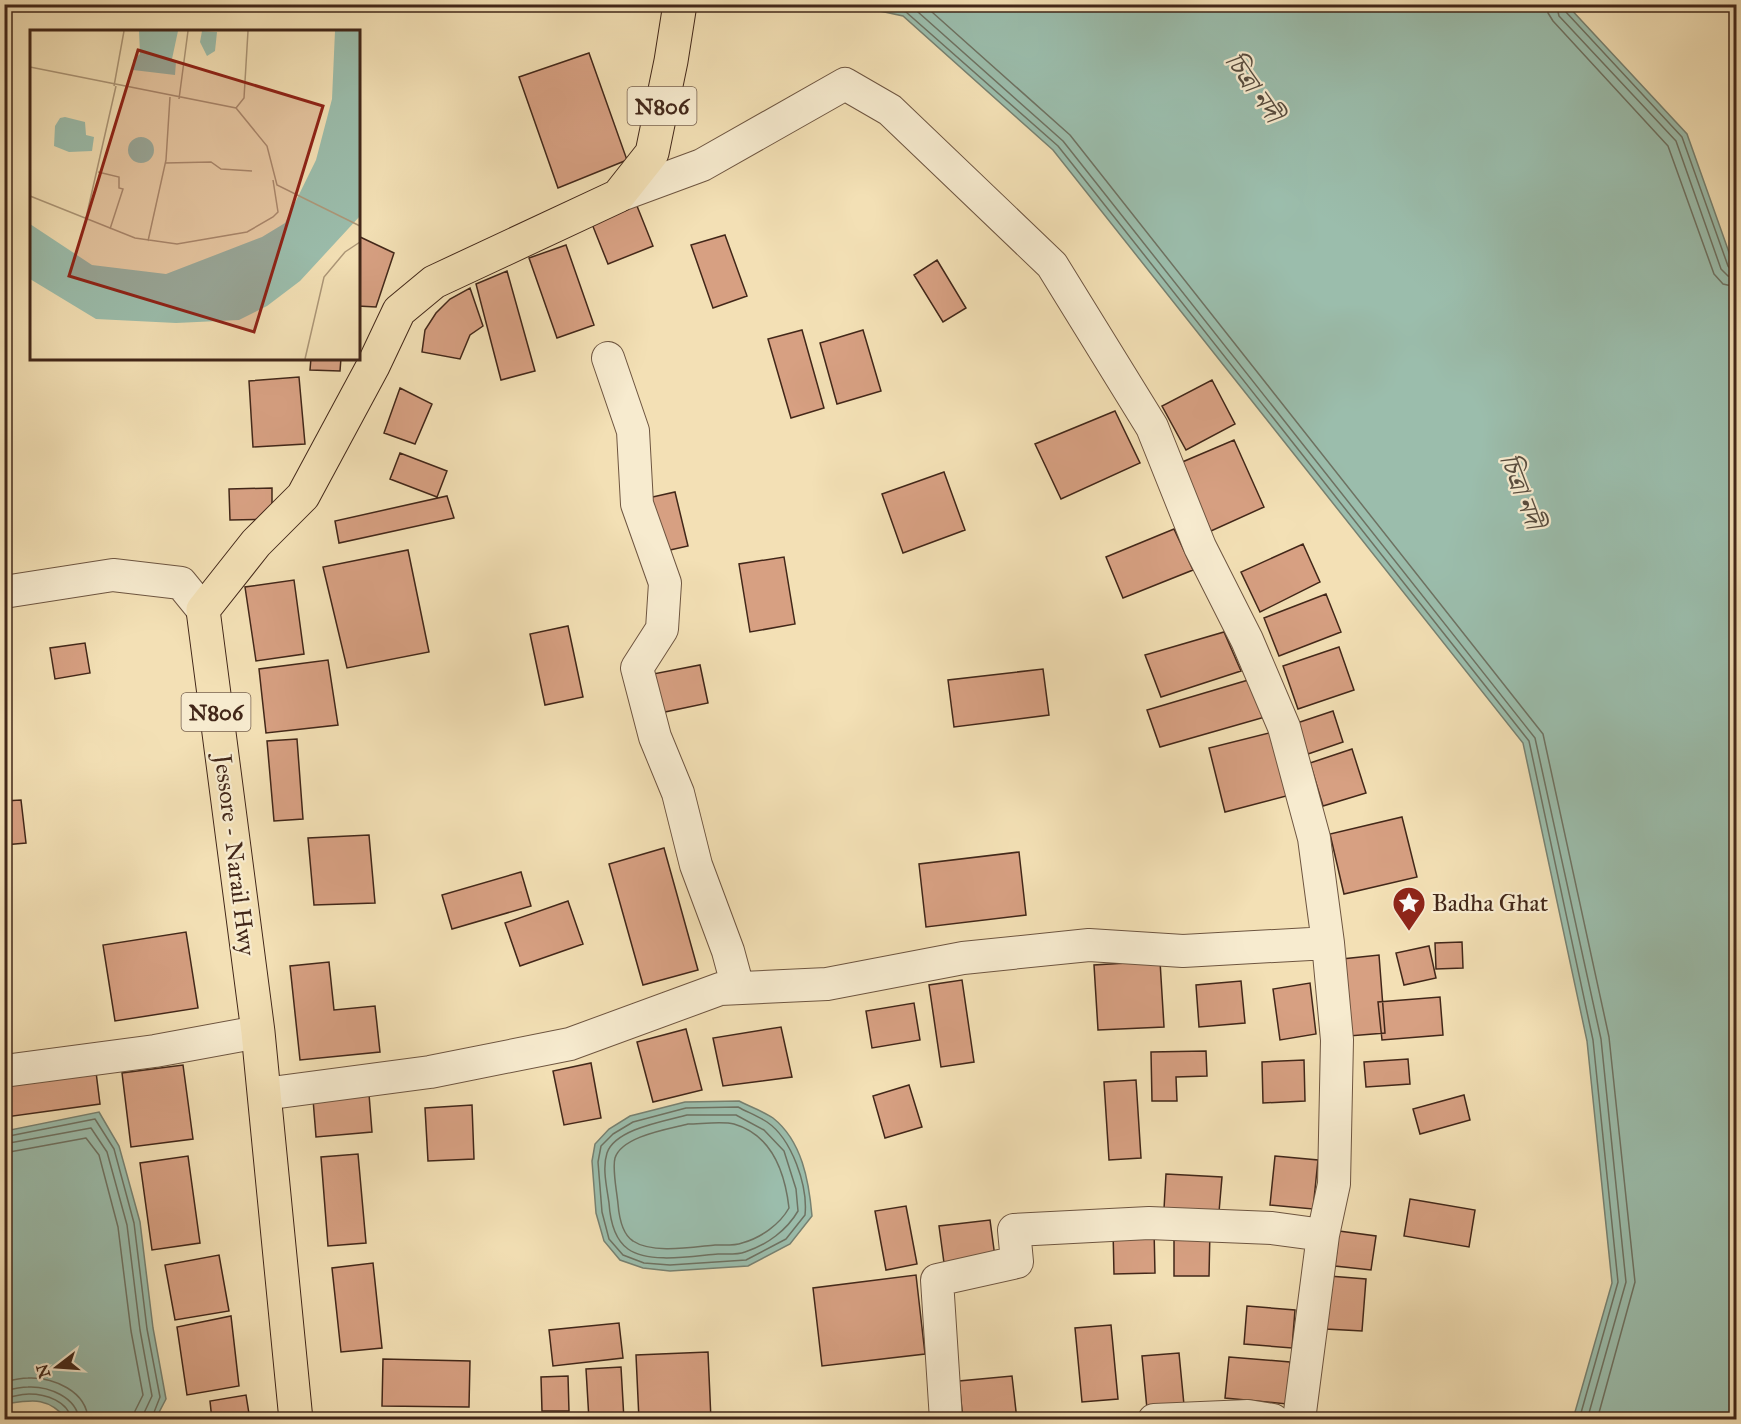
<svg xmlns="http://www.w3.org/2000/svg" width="1741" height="1424" font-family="'IM FELL Great Primer','Noto Serif Bengali',serif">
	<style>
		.water { fill: #9bbdac; stroke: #778171; stroke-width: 1.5 }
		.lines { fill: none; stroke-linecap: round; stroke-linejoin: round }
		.shore { stroke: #6e7262; stroke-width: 1.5 }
		.building { fill: #d7a082; stroke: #422719; stroke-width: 1.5 }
		.street-casing { stroke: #6e5540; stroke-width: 34 }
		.highway-casing { stroke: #422719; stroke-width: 35 }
		.street { stroke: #f7ebcf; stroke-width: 32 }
		.highway { stroke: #f3e0b5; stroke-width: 33 }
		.labels { text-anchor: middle; stroke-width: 4.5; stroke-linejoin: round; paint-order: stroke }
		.shield { fill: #f7ebcf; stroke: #786250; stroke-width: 1.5 }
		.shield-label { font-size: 22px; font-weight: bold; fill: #422719 }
		.street-label { font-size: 24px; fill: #422719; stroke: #f7ebcf }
		.poi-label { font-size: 24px; fill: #422719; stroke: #f7ebcf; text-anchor: start }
		.water-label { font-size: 26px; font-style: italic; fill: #584c3e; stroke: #f7ebcf }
		.inset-road { fill: none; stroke: #ac9677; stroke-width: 1.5 }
		.view { fill: #8f2418; fill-opacity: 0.15; stroke: #8f2418; stroke-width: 3 }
		.inset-edge { fill: none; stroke: #422719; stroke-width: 3 }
	</style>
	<rect width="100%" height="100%" fill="#f3e0b5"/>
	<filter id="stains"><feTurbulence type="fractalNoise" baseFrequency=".00333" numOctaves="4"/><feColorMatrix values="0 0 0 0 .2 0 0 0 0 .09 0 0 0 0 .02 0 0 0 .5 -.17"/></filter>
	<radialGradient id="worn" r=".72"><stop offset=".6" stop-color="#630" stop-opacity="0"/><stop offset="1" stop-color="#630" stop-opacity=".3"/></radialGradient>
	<path class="water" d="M 852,5 L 1567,5 L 1687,134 L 1736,272 L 1736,1419 L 1573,1419 L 1612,1283 L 1587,1041 L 1523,743 L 1053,150 L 903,16 Z
		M 739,1101 C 750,1107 763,1111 773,1118 C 802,1141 809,1181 812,1216 L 790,1244 L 748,1266 L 670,1271 L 643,1268 L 620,1260 L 604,1241 L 596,1213 L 592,1161 L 595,1144 L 609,1129 L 630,1116 L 685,1102 Z
		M 99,1112 L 119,1146 L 140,1222 L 153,1328 L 166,1399 L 156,1418 L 150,1419 L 67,1419 C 47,1396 32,1400 5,1404 L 5,1131 Z"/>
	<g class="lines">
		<path class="shore" d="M 879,4 L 906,12 L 1058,146 L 1529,741 L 1593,1040 L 1618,1282 L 1579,1420
			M 909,4 L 1063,141 L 1535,738 L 1601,1039 L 1626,1282 L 1587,1420
			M 923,4 L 1070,135 L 1543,734 L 1609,1037 L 1635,1282 L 1597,1420
			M 1547,4 L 1548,13 L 1553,21 L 1668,146 L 1714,274 L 1723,284 L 1736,287
			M 1556,4 L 1559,16 L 1676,141 L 1721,269 L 1728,276 L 1736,278
			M 1564,4 L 1565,11 L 1682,137 L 1728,266 L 1731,270 L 1736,270
			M 738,1107 C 747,1112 758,1116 767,1122 C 792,1139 808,1186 805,1215 L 786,1239 L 746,1260 L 670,1265 L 644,1263 L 623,1255 L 609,1239 L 602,1212 L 598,1162 L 601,1146 L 613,1134 L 633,1122 L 686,1108 Z
			M 687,1115 L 736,1115 L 764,1130 L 784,1151 L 796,1189 L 798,1211 C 787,1230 767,1245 745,1252 C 737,1255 726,1254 718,1254 C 693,1256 649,1264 628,1249 C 614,1239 610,1218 609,1203 C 607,1188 602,1168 607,1153 C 615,1129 665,1121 687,1115 Z
			M 688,1124 C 700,1124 723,1121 734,1124 C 772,1135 785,1173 789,1208 C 780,1224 761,1238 742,1243 C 734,1246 723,1245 715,1245 C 693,1247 652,1254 633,1241 C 622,1234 619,1216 618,1204 C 617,1192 612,1169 615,1158 C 622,1136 669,1129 688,1124 Z
			M 4,1137 L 95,1119 L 114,1149 L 134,1223 L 147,1329 L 160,1397 L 151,1420
			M 4,1144 L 91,1128 L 107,1152 L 127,1225 L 140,1330 L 152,1396 L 144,1413 L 143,1420
			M 4,1153 L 86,1138 L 99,1155 L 118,1227 L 131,1331 L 143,1395 L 135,1411 L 134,1420
			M 4,1382 C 12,1380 20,1378 28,1378 C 53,1377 87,1391 88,1420
			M 4,1391 C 12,1389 20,1387 28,1387 C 48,1386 77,1397 79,1420
			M 4,1398 C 12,1397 21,1394 29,1394 C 45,1394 69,1401 71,1420"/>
	</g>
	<path class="building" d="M 589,53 L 627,160 L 558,188 L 519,77 Z
		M 635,201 L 653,246 L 608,264 L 590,219 Z
		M 725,235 L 747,296 L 713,308 L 691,245 Z
		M 358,236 L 394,253 L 376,307 L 358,306 Z
		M 566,245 L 594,325 L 557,338 L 529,258 Z
		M 937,260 L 966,308 L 943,322 L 914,275 Z
		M 507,271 L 535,371 L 501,380 L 476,284 Z
		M 470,288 L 483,326 L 470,335 L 460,359 L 422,352 L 425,330 L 436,313 L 450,299 Z
		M 802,330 L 824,408 L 791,418 L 768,339 Z
		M 863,330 L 881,391 L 837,404 L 820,343 Z
		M 311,358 L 341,358 L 340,371 L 310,370 Z
		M 299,377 L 305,444 L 253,447 L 249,381 Z
		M 1212,380 L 1235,424 L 1186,450 L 1162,406 Z
		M 400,388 L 432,404 L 415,444 L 384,433 Z
		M 1115,411 L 1140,463 L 1061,499 L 1035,444 Z
		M 1234,440 L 1264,507 L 1211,531 L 1180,463 Z
		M 400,453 L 447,471 L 437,497 L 390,479 Z
		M 944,472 L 965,530 L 903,553 L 882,494 Z
		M 272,488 L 272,519 L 230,520 L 229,489 Z
		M 675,492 L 688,546 L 661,552 L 648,498 Z
		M 447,496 L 454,518 L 339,543 L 335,521 Z
		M 1174,529 L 1193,570 L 1123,598 L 1106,557 Z
		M 1303,544 L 1320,582 L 1260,612 L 1241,572 Z
		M 408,550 L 429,652 L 347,668 L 323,567 Z
		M 784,557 L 795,624 L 750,632 L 739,564 Z
		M 294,580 L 304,654 L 256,661 L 245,587 Z
		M 1326,594 L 1341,632 L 1279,656 L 1264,618 Z
		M 568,626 L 583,697 L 545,705 L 530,634 Z
		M 1224,632 L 1241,671 L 1161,697 L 1145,655 Z
		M 85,643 L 90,673 L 55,679 L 50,648 Z
		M 1339,647 L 1354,690 L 1298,709 L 1283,666 Z
		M 328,660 L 338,725 L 266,733 L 259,669 Z
		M 700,665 L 708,703 L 660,713 L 653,674 Z
		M 1043,669 L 1049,715 L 954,727 L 948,680 Z
		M 1255,678 L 1265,717 L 1160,747 L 1147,710 Z
		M 1333,711 L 1343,742 L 1308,754 L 1297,723 Z
		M 1273,732 L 1290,795 L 1225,812 L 1209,748 Z
		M 297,739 L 303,819 L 274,821 L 267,741 Z
		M 1352,749 L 1366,793 L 1323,806 L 1310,763 Z
		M 21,800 L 26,843 L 4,845 L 4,801 Z
		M 1402,817 L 1417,877 L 1344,894 L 1330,834 Z
		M 369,835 L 375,903 L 314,905 L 308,838 Z
		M 664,848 L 698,970 L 643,985 L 609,864 Z
		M 1019,852 L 1026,915 L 926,927 L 919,864 Z
		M 521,872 L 531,906 L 452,929 L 442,895 Z
		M 568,901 L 583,944 L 520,966 L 505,923 Z
		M 186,932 L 198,1008 L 115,1021 L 103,945 Z
		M 1462,942 L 1463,968 L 1436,969 L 1435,943 Z
		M 1429,946 L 1436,978 L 1404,985 L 1396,953 Z
		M 1379,955 L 1385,1033 L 1349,1036 L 1342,959 Z
		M 1160,961 L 1164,1027 L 1098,1030 L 1094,965 Z
		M 329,962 L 334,1010 L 375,1006 L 380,1052 L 300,1060 L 290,966 Z
		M 962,980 L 974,1062 L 941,1067 L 929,985 Z
		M 1241,981 L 1245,1023 L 1199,1027 L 1196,985 Z
		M 1310,983 L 1316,1034 L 1280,1040 L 1273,989 Z
		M 1440,997 L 1443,1035 L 1382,1040 L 1378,1002 Z
		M 914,1003 L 920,1040 L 872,1048 L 866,1011 Z
		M 781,1027 L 792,1077 L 723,1086 L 713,1038 Z
		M 686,1029 L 702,1090 L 653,1102 L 637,1042 Z
		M 1206,1051 L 1207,1076 L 1176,1077 L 1177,1101 L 1152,1101 L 1151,1052 Z
		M 1408,1059 L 1410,1084 L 1366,1087 L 1364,1062 Z
		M 1304,1060 L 1305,1101 L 1263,1103 L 1262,1062 Z
		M 591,1063 L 601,1118 L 564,1125 L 553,1071 Z
		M 183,1065 L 193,1139 L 131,1147 L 122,1073 Z
		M 96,1072 L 100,1104 L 6,1117 L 4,1084 Z
		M 1136,1080 L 1141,1158 L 1109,1160 L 1104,1082 Z
		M 909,1085 L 922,1127 L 885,1138 L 873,1096 Z
		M 369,1094 L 372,1132 L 316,1137 L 313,1099 Z
		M 1464,1095 L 1470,1120 L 1420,1134 L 1413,1109 Z
		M 472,1105 L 474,1159 L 428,1161 L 425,1108 Z
		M 358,1154 L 366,1243 L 328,1246 L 321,1157 Z
		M 188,1156 L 200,1243 L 152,1250 L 140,1163 Z
		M 1275,1156 L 1318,1160 L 1313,1209 L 1270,1205 Z
		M 1166,1174 L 1222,1177 L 1219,1212 L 1164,1209 Z
		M 1410,1199 L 1475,1210 L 1469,1247 L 1404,1236 Z
		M 906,1206 L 917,1264 L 886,1270 L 875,1211 Z
		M 990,1220 L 995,1257 L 944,1263 L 939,1226 Z
		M 1154,1229 L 1155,1273 L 1114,1274 L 1113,1230 Z
		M 1174,1230 L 1210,1230 L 1209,1276 L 1174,1276 Z
		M 1339,1231 L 1376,1236 L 1371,1270 L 1335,1266 Z
		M 219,1255 L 229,1311 L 175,1320 L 165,1265 Z
		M 373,1263 L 382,1348 L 341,1352 L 332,1268 Z
		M 916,1275 L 925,1354 L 822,1366 L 813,1288 Z
		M 1329,1276 L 1366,1279 L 1362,1331 L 1326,1329 Z
		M 1247,1306 L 1295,1310 L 1292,1348 L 1244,1344 Z
		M 231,1316 L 239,1386 L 187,1395 L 177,1327 Z
		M 619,1323 L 623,1358 L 553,1366 L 549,1330 Z
		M 1111,1325 L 1118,1399 L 1082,1402 L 1075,1328 Z
		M 708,1352 L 711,1420 L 639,1420 L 636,1355 Z
		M 1179,1353 L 1184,1405 L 1147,1409 L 1142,1356 Z
		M 1229,1357 L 1290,1362 L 1287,1404 L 1225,1398 Z
		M 383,1359 L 470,1361 L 469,1407 L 382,1406 Z
		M 621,1367 L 624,1420 L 589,1420 L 586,1369 Z
		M 568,1376 L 569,1411 L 542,1411 L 541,1377 Z
		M 1012,1376 L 1017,1420 L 963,1420 L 959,1381 Z
		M 246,1395 L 250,1420 L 212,1420 L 210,1401 Z"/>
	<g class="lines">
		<g class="street-casing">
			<path id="street" d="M 618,196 L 702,165 L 845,84 L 890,110 L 1052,265 L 1152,427 L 1200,547 L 1247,640 L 1284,727 L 1314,838 L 1328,943 L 1337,1040 L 1334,1184 L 1323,1235 L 1299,1420
				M 608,358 L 633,431 L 637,504 L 665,583 L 662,629 L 637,668 L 655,737 L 678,793 L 696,865 L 728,951 L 738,988
				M 4,592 L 113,575 L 181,583 L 203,610
				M 4,1071 L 155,1051 L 258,1032
				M 264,1094 L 430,1072 L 570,1044 L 720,989 L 827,984 L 963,958 L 1089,945 L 1183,951 L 1328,943
				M 946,1420 L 937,1280 L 1017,1262 L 1014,1230 L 1149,1223 L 1272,1228 L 1323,1235
				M 1154,1420 L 1248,1416 L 1273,1420"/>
		</g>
		<g class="highway-casing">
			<path id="highway" d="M 296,1420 L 258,1032 L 203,610 L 256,543 L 303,496 L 373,366 L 399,311 L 434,282 L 618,196 L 652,153 L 671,61 L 680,4"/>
		</g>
		<use href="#street" class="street"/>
		<use href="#highway" class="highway"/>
	</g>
	<defs>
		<g id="sight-pin" transform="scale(1.725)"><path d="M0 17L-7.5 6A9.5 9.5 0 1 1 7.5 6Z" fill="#8f2418" stroke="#f7ebcf"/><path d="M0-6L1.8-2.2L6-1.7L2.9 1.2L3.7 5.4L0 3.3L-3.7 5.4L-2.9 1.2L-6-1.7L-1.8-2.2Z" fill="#fff"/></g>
	</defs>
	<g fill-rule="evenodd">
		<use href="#sight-pin" x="1409" y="903"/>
	</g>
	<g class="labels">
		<g class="shield">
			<rect x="627.5" y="87" width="69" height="38" rx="4.5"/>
			<rect x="181.5" y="693" width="69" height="38" rx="4.5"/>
		</g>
		<g class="shield-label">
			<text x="662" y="114">N806</text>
			<text x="216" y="720">N806</text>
		</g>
		<g class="street-label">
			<text transform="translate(235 855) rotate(83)" y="8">Jessore - Narail Hwy</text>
		</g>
		<g class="poi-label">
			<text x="1432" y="911">Badha Ghat</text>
		</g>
		<g class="water-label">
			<text transform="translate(1254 87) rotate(55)" y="9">চিত্রা নদী</text>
			<text transform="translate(1522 491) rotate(69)" y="9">চিত্রা নদী</text>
		</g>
	</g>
	<g transform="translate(30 30)">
		<rect width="330" height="330" fill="#f3e0b5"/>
		<path d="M 109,1 L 148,1 L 142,29 L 146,32 L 145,45 L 103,40 L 103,30 L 110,24 ZM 172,1 L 187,2 L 185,21 L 177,26 L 170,12 ZM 305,1 L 330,1 L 330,186 L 270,251 L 237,276 L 209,290 L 146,293 L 66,289 L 0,249 L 0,194 L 62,235 L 136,244 L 232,207 L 255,193 L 286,130 L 302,69 ZM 35,87 L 55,92 L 56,105 L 64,107 L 62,121 L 39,122 L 24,116 L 25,96 L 30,88 ZM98 120a13 13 0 1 1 26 0a13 13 0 1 1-26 0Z" fill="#9bbdac"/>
		<path class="inset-road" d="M 0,37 L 206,78 L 237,116 L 247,155 L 330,196M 84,56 L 94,1M 149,69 L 158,1M 206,78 L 214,68 L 218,1M 135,133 L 181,132 L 191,139 L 222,141M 68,142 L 89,147 L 89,158 L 93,159 L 80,199M 0,166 L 105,208 L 147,214 L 217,202 L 243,187 L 248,182 L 243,150M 56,188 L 86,56M 118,211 L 136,130 L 140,67M 275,329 L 294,247 L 315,222 L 330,212"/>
		<path class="view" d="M 108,20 L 293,76 L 224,302 L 39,246 Z"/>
		<rect width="330" height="330" class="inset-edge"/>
	</g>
	<rect width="1741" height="1424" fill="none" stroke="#f3e0b5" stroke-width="24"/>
	<rect x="6" y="6" width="1729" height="1412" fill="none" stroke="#422719" stroke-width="3"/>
	<rect x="12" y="12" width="1717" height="1400" fill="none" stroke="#422719" stroke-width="1.5"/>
	<g transform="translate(57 1367) rotate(253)" stroke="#f7ebcf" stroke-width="4.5" paint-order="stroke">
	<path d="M0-4.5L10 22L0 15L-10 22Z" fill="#422719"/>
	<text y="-9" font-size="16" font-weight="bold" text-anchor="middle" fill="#422719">N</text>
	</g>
	<rect width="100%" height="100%" filter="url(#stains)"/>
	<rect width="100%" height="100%" fill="url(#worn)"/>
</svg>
